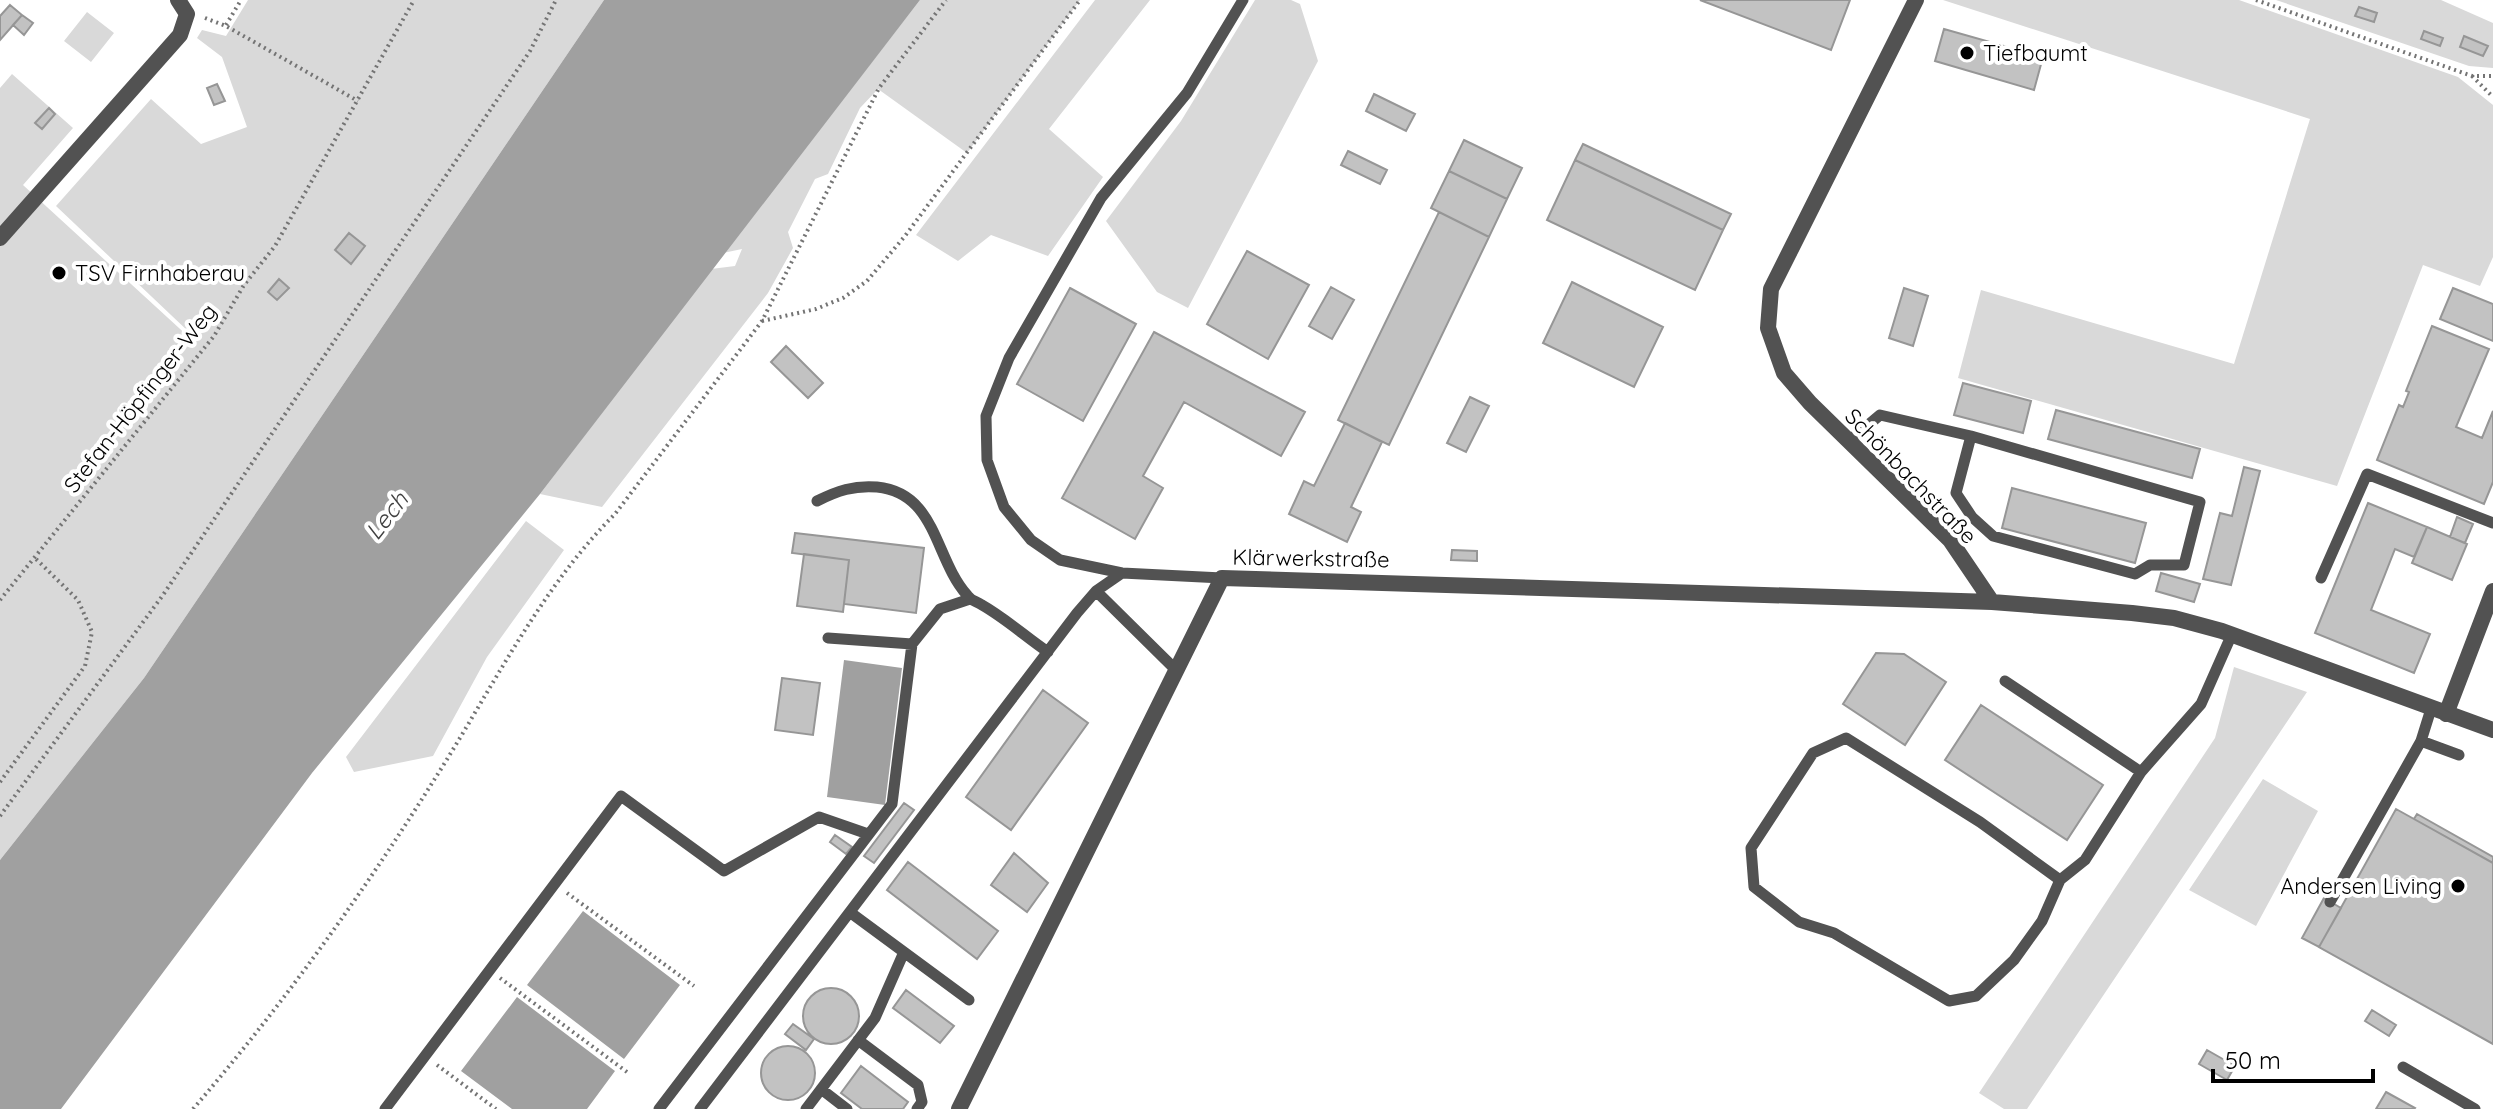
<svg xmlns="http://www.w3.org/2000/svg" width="2493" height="1109" font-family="Quicksand,sans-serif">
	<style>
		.green { fill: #d9d9d9 }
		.water { fill: #a0a0a0 }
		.building { fill: #c2c2c2; stroke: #969696; stroke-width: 2 }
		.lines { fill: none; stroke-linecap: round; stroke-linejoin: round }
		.path { stroke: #747474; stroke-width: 4; stroke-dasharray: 2 4; stroke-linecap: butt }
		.lane { stroke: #525252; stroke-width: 11 }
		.street { stroke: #525252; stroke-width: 16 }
		.poi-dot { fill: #000; stroke: #fff; stroke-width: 3 }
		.labels { text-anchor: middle; stroke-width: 8; stroke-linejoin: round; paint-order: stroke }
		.poi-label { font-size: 22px; fill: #000; stroke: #fff; text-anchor: start }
		.street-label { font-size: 22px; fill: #000; stroke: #fff }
		.water-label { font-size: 24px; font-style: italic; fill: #414141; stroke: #fff }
	</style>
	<rect width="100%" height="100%" fill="#fff"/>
	<path class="green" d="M 248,0 L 604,0 L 144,678 L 0,860 L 0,88 L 12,74 L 73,128 L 23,185 L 191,339 L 190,333 L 56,206 L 151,99 L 201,144 L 247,127 L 222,57 L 197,38 L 202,30 L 226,36 Z
		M 920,0 L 1080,0 L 967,153 L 878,89 L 860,108 L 828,174 L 815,179 L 788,232 L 793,248 L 768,293 L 602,507 L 540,494 L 711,269 L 735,266 L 742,249 L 723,253 Z
		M 1095,0 L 1150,0 L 1049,129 L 1103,177 L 1048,256 L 991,235 L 958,261 L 916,235 Z
		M 1255,0 L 1291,0 L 1300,4 L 1318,61 L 1188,308 L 1157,292 L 1106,221 L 1181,121 Z
		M 1943,0 L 2239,0 L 2458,77 L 2493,105 L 2493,257 L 2480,286 L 2423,265 L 2337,486 L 1958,378 L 1981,290 L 2234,364 L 2310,119 Z
		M 2276,0 L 2441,0 L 2493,23 L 2493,68 L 2469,66 Z
		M 87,12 L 114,33 L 91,62 L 64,41 Z
		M 526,521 L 564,550 L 487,657 L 433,756 L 354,772 L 346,757 Z
		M 2234,667 L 2307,692 L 2027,1109 L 2004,1109 L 1979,1093 L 2215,738 Z
		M 2263,779 L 2318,811 L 2256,926 L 2189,890 Z"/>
	<path class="water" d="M 604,0 L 920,0 L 540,494 L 312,773 L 61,1109 L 0,1109 L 0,860 L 144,678 Z
		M 844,660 L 902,668 L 885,805 L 827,797 Z
		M 583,911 L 680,985 L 624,1059 L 527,985 Z
		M 517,997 L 615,1071 L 587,1109 L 512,1109 L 461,1071 Z"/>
	<path class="building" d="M 1700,0 L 1850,0 L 1831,50 Z
		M 10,5 L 22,15 L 0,40 L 0,16 Z
		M 2359,7 L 2377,13 L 2374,22 L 2355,16 Z
		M 22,15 L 33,23 L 24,35 L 13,25 Z
		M 1944,29 L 2043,57 L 2034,90 L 1935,61 Z
		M 2424,31 L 2443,38 L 2440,46 L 2421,39 Z
		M 2464,36 L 2488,46 L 2483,56 L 2460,47 Z
		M 217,84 L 225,101 L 214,105 L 207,88 Z
		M 1374,94 L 1415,114 L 1406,131 L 1366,111 Z
		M 49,108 L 55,114 L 42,129 L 35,123 Z
		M 1464,140 L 1522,168 L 1507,199 L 1449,171 Z
		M 1583,144 L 1731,214 L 1723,230 L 1575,160 Z
		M 1348,151 L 1387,170 L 1380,184 L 1341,165 Z
		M 1575,160 L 1723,230 L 1695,290 L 1547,220 Z
		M 1449,171 L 1507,199 L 1489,237 L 1431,208 Z
		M 1439,212 L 1489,237 L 1389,445 L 1338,420 Z
		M 349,233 L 365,246 L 351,264 L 335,250 Z
		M 1247,251 L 1309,285 L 1268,359 L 1207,324 Z
		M 279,279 L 289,288 L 277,300 L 268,292 Z
		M 1572,282 L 1663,327 L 1634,387 L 1543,343 Z
		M 1331,287 L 1354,300 L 1332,339 L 1309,326 Z
		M 1070,288 L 1136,324 L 1083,421 L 1017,384 Z
		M 1904,288 L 1928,296 L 1913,346 L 1889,338 Z
		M 2453,288 L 2493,304 L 2493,341 L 2440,319 Z
		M 2432,326 L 2489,349 L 2456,427 L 2482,438 L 2493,411 L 2493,482 L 2484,504 L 2377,460 L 2399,405 L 2403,407 L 2409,392 L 2406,391 Z
		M 1154,332 L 1305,412 L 1281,456 L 1184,402 L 1143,476 L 1163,488 L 1135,539 L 1062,498 Z
		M 786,346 L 823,383 L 808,398 L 771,362 Z
		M 1963,383 L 2031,401 L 2023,433 L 1954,415 Z
		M 1470,397 L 1489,406 L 1466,452 L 1447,443 Z
		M 2056,410 L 2200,449 L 2192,478 L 2048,439 Z
		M 1345,423 L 1382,442 L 1351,507 L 1361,512 L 1347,542 L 1289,514 L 1304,481 L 1314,486 Z
		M 2244,467 L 2260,471 L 2231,585 L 2203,579 L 2220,513 L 2232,516 Z
		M 2012,488 L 2146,523 L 2135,563 L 2002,528 Z
		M 2368,503 L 2427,527 L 2414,557 L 2395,549 L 2371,610 L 2430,634 L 2414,673 L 2315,633 Z
		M 2457,517 L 2473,524 L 2465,543 L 2450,537 Z
		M 2427,527 L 2467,544 L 2452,580 L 2412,563 Z
		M 795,533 L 924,548 L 916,613 L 844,604 L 849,560 L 792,553 Z
		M 1452,550 L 1477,551 L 1477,561 L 1451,560 Z
		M 804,554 L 849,560 L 843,612 L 797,606 Z
		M 2161,573 L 2200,584 L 2194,602 L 2156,591 Z
		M 1876,653 L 1904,654 L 1946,682 L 1905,745 L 1843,704 Z
		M 782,678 L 820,683 L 813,735 L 775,730 Z
		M 1043,690 L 1088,723 L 1011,830 L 966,797 Z
		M 1981,705 L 2103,785 L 2067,840 L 1945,760 Z
		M 904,803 L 914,810 L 874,863 L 864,856 Z
		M 2396,809 L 2493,863 L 2493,1044 L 2319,947 Z
		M 2417,814 L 2493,857 L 2493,863 L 2414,819 Z
		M 835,835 L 852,847 L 846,854 L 830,842 Z
		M 1014,853 L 1048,883 L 1027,912 L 991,885 Z
		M 908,862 L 998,931 L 977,959 L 887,890 Z
		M 2324,898 L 2341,908 L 2319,947 L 2302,938 Z
		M803 1016a28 28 0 1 1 56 0a28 28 0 1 1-56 0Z
		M 906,990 L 954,1026 L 940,1043 L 893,1008 Z
		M 2372,1010 L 2396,1025 L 2389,1036 L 2365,1021 Z
		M 793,1024 L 814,1039 L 806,1050 L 785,1034 Z
		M761 1073a27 27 0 1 1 54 0a27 27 0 1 1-54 0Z
		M 2207,1050 L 2235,1066 L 2227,1080 L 2199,1064 Z
		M 861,1066 L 908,1102 L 903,1109 L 862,1109 L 841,1093 Z
		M 2386,1092 L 2415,1108 L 2414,1109 L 2376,1109 Z"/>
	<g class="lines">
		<path class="path" d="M 2256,0 L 2472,76 L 2493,76
			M 205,18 L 226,26 L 358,101
			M 226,25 L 241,0
			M 2472,76 L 2493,97
			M 762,321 L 816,309 L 843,298 L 867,281 L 905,236 L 1080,0
			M 0,600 L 214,336 L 244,285 L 275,246 L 414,0
			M 0,782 L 85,666 L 92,632 L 78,600 L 35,558
			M 0,816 L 163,595 L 530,51 L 556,0
			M 567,893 L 694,986
			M 500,978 L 627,1072
			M 437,1065 L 496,1109
			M 193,1109 C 281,1007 362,895 434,780 C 491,691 539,590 615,514 L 762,321 L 879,88 L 946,0"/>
		<path class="lane" d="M 1849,441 L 1880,415 L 1971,436 L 2200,502 L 2184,565 L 2150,565 L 2135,574 L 1993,536 L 1972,517 L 1956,493 L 1971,436
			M 817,501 C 837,491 854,485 877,487 C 937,493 934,558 967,595 C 971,601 976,601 982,605 C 1005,618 1026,637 1048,652
			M 1222,578 L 1122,573 L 1060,560 L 1031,540 L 1004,507 L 987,460 L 986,416 L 1009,358 L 1101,198 L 1187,93 L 1243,0
			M 2321,578 L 2367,474 L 2493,523
			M 1096,591 L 1176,670
			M 828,638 L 912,644 L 940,609 L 970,599
			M 2005,681 L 2141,772 L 2201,704 L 2232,634
			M 2421,741 L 2459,755
			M 2060,880 L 1980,822 L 1846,738 L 1813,753 L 1751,848 L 1754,887 L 1799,922 L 1834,933 L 1949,1001 L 1976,996 L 2014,960 L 2042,921 L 2060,880 L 2085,860 L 2141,772
			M 2330,902 L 2421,741 L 2431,709
			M 851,913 L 969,1000
			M 858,1040 L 918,1085 L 922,1102 L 917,1109
			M 2403,1067 L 2475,1109
			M 821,1089 L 847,1109
			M 385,1109 L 621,796 L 724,871 L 819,817 L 868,834
			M 659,1109 L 892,804 L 912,644
			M 700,1109 L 1077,613 L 1096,591 L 1122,573
			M 806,1109 L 875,1018 L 904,952"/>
		<path class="street" d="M 1916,0 L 1771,289 L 1768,328 L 1784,373 L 1810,403 L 1950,540 L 1992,602
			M 0,238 L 180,35 L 187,14 L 178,0
			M 2446,714 L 2493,591
			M 959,1109 L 1222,578 L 1992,602 L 2132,613 L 2174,618 L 2222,631 L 2493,730"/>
	</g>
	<g class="poi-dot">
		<circle cx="1967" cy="53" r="8"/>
		<circle cx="59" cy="273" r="8"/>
		<circle cx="2458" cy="886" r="8"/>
	</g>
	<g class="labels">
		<g class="poi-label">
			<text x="1983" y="61">Tiefbaumt</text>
			<text x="75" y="281">TSV Firnhaberau</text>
			<text x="2442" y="894" text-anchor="end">Andersen Living</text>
		</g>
		<g class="street-label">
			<text transform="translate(140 398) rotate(-52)" y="8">Stefan-Höpfinger-Weg</text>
			<text transform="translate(1911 476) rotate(46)" y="8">Schönbachstraße</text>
			<text transform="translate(1311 558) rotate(1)" y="8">Klärwerkstraße</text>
		</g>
		<g class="water-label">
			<text transform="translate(387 516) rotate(-52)" y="8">Lech</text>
		</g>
	</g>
	<path d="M2213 1069v12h160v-12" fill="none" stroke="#000000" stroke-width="4"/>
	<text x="2225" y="1069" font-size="24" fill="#000000" stroke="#ffffff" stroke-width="6" paint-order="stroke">50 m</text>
</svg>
